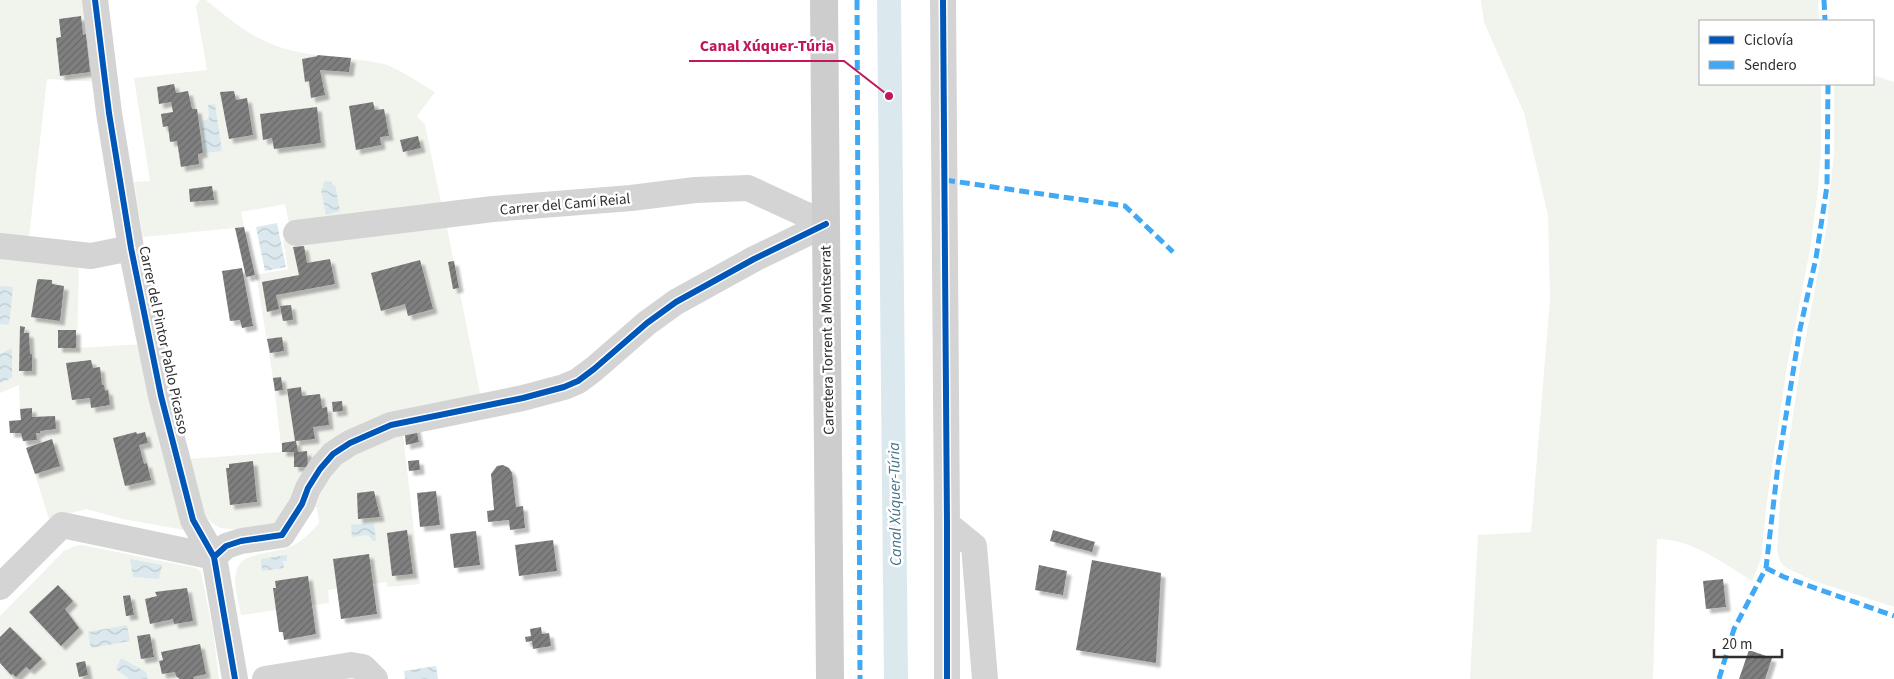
<svg xmlns="http://www.w3.org/2000/svg" width="1894" height="679" font-family="'Source Sans 3',sans-serif">
	<style>
		.green { fill: #f1f3ed }
		.water { fill: url(#water-waves) }
		.lines { fill: none; stroke-linecap: round; stroke-linejoin: round }
		.canal { stroke: #dbe9ef; stroke-width: 24 }
		.building { fill: url(#building-hatch); filter: url(#shadow) }
		.minor { stroke: #d4d4d4; stroke-width: 26 }
		.secondary { stroke: #cdcdcd; stroke-width: 28 }
		.quiet { stroke: #3fa9f5; stroke-width: 5; stroke-dasharray: 10 5; stroke-linecap: butt }
		.cycleway-casing { stroke: #fff; stroke-width: 9 }
		.cycleway { stroke: #0057b8; stroke-width: 6 }
		.labels { text-anchor: middle; stroke-width: 5; stroke-linejoin: round; paint-order: stroke }
		.street-label { font-size: 15px; fill: #2f2f2f; stroke: #fff }
		.water-label { font-size: 16px; font-style: italic; fill: #457388; stroke: #fff }
		.leader { fill: none; stroke: #c2185b; stroke-width: 2 }
		.callout-dot { fill: #c2185b; stroke: #fff; stroke-width: 2 }
		.callout-label { font-size: 16px; text-anchor: middle; font-weight: bold; fill: #c2185b; stroke: #fff; stroke-width: 5; stroke-linejoin: round; paint-order: stroke }
	</style>
	<defs>
		<pattern id="water-waves" width="16" height="10" patternUnits="userSpaceOnUse" patternTransform="scale(1.25)"><rect width="16" height="10" fill="#dbe9ef"/><path d="M0 5q4-4 8 0t8 0" fill="none" stroke="#bcc8cd"/></pattern>
		<pattern id="building-hatch" width="6" height="6" patternUnits="userSpaceOnUse" patternTransform="scale(1.25)"><rect width="6" height="6" fill="#7f7f7f"/><path d="M-1 1l2-2M0 6l6-6M5 7l2-2" fill="none" stroke="#686868"/></pattern>
		<filter id="shadow"><feDropShadow dx="4.5" dy="4.5" stdDeviation="1" flood-color="#0004"/></filter>
	</defs>
	<rect width="100%" height="100%" fill="#fff"/>
	<path class="green" d="M 0,0 L 90,0 L 101,82 L 47,79 L 28,246 L 0,238 Z
		M 200,0 L 206,0 C 226,16 245,33 269,43 C 306,59 345,55 384,64 C 398,68 421,84 435,92 L 417,116 L 425,125 L 442,207 L 290,228 L 285,204 L 241,212 L 244,227 L 143,237 L 134,182 L 150,181 L 134,78 L 207,70 L 196,6 Z
		M 1481,0 L 1818,0 L 1819,21 L 1700,21 L 1700,84 L 1821,84 L 1821,151 L 1818,189 L 1810,250 L 1787,366 L 1767,501 L 1761,559 L 1752,581 C 1723,563 1692,539 1657,539 L 1653,679 L 1470,679 L 1478,535 L 1531,532 L 1550,299 L 1548,215 L 1524,113 L 1484,22 Z
		M 1873,75 L 1894,82 L 1894,607 L 1814,581 L 1785,567 L 1780,561 L 1777,550 L 1780,502 L 1800,368 L 1827,225 L 1834,152 L 1834,84 L 1873,84 Z
		M 445,218 L 481,398 L 343,437 L 277,525 L 233,529 L 221,528 L 213,524 L 205,515 L 189,459 L 282,452 L 273,378 L 257,280 L 256,280 L 255,275 L 288,269 L 283,240 Z
		M 0,254 L 79,259 L 77,348 L 144,344 L 184,530 L 123,519 L 86,509 L 49,519 L 26,445 L 21,435 L 19,385 L 0,393 Z
		M 402,425 L 420,584 L 387,587 L 387,582 L 328,590 L 329,603 L 241,615 C 239,601 232,582 237,569 C 242,551 277,554 292,546 C 303,541 311,532 319,523 L 317,507 L 309,507 L 329,463 Z
		M 82,545 L 196,568 L 201,572 L 213,632 L 219,679 L 0,679 L 0,616 L 64,551 L 75,546 Z"/>
	<path class="water" d="M 215,104 L 222,151 L 205,153 L 201,121 L 209,119 L 208,105 Z
		M 325,181 L 331,182 L 333,186 L 335,185 L 340,211 L 326,215 L 321,189 L 323,188 L 323,184 Z
		M 277,223 L 286,267 L 265,271 L 256,227 Z
		M 0,286 L 13,287 L 9,325 L 0,324 Z
		M 12,348 L 12,378 L 0,383 L 0,354 Z
		M 374,523 L 376,541 L 373,541 L 368,535 L 352,537 L 351,525 Z
		M 287,555 L 287,561 L 283,561 L 284,568 L 262,571 L 261,559 Z
		M 130,559 L 162,565 L 159,579 L 133,577 Z
		M 127,625 L 130,641 L 91,648 L 88,632 Z
		M 121,658 L 146,672 L 148,679 L 129,679 L 116,669 Z
		M 436,666 L 438,679 L 405,679 L 404,671 Z"/>
	<g class="lines">
		<path class="canal" d="M 889,0 L 896,679"/>
	</g>
	<path class="building" d="M 81,16 L 83,35 L 86,34 L 90,72 L 60,76 L 56,38 L 61,37 L 59,19 Z
		M 317,55 L 351,58 L 349,72 L 320,70 L 325,95 L 311,98 L 309,81 L 305,82 L 302,59 L 318,56 Z
		M 174,84 L 176,93 L 188,91 L 192,109 L 197,109 L 203,153 L 198,154 L 199,164 L 181,167 L 177,141 L 170,142 L 168,126 L 163,127 L 161,114 L 173,112 L 171,102 L 159,104 L 157,87 Z
		M 234,91 L 236,100 L 247,98 L 253,135 L 229,139 L 220,92 Z
		M 373,102 L 375,110 L 384,109 L 389,136 L 380,137 L 381,145 L 356,150 L 349,106 Z
		M 317,107 L 321,143 L 274,149 L 272,138 L 263,140 L 260,114 Z
		M 418,136 L 421,148 L 403,152 L 400,140 Z
		M 212,186 L 214,200 L 190,202 L 189,189 Z
		M 244,227 L 255,275 L 246,277 L 235,228 Z
		M 304,246 L 307,263 L 330,259 L 335,284 L 276,295 L 279,309 L 267,312 L 262,282 L 299,275 L 293,247 Z
		M 420,260 L 433,309 L 408,316 L 405,304 L 381,311 L 371,273 Z
		M 454,261 L 459,288 L 453,289 L 448,262 Z
		M 242,268 L 253,326 L 242,328 L 240,320 L 230,321 L 222,271 Z
		M 38,279 L 52,280 L 52,284 L 64,286 L 60,321 L 31,317 L 37,281 Z
		M 291,305 L 293,320 L 283,321 L 280,306 Z
		M 20,326 L 25,327 L 24,333 L 29,333 L 30,354 L 32,354 L 32,371 L 19,371 Z
		M 58,330 L 76,330 L 76,348 L 58,348 Z
		M 282,337 L 284,351 L 270,353 L 267,339 Z
		M 91,360 L 93,368 L 100,367 L 102,385 L 104,385 L 105,391 L 108,390 L 110,405 L 91,408 L 90,398 L 72,400 L 66,363 Z
		M 281,377 L 283,390 L 275,391 L 273,378 Z
		M 301,387 L 302,396 L 320,394 L 322,408 L 327,407 L 329,425 L 313,427 L 315,439 L 296,441 L 298,452 L 307,451 L 308,467 L 294,467 L 294,452 L 282,452 L 282,443 L 295,441 L 287,389 Z
		M 342,401 L 343,411 L 333,412 L 332,402 Z
		M 32,408 L 32,417 L 55,416 L 56,429 L 40,431 L 40,433 L 36,433 L 37,440 L 23,441 L 21,433 L 10,433 L 9,421 L 21,420 L 20,409 Z
		M 415,423 L 419,442 L 406,445 L 404,425 Z
		M 136,432 L 137,434 L 145,432 L 148,443 L 139,445 L 144,464 L 147,463 L 151,480 L 125,486 L 113,438 Z
		M 52,439 L 60,466 L 35,474 L 26,448 Z
		M 419,460 L 420,470 L 409,471 L 408,461 Z
		M 253,461 L 257,502 L 230,505 L 226,468 L 229,468 L 229,464 Z
		M 503,465 L 509,468 L 512,473 L 516,507 L 523,506 L 525,528 L 510,530 L 509,520 L 488,522 L 487,511 L 494,510 L 491,474 L 497,466 Z
		M 374,491 L 380,517 L 358,519 L 357,493 Z
		M 436,491 L 440,525 L 420,527 L 417,493 Z
		M 407,530 L 413,574 L 392,576 L 387,533 Z
		M 1053,530 L 1095,542 L 1092,552 L 1050,541 Z
		M 476,531 L 480,565 L 454,568 L 450,534 Z
		M 553,540 L 557,571 L 519,576 L 515,545 Z
		M 369,554 L 377,614 L 341,619 L 333,559 Z
		M 1092,560 L 1161,573 L 1156,663 L 1076,650 Z
		M 1039,565 L 1067,571 L 1063,595 L 1035,590 Z
		M 308,576 L 316,634 L 284,640 L 283,632 L 279,632 L 273,588 L 276,588 L 275,581 Z
		M 1723,579 L 1726,607 L 1706,609 L 1703,581 Z
		M 58,585 L 73,601 L 65,609 L 79,628 L 61,646 L 29,612 Z
		M 187,588 L 193,621 L 174,624 L 173,619 L 150,624 L 145,599 L 157,596 L 155,592 Z
		M 130,595 L 134,615 L 126,616 L 123,596 Z
		M 10,627 L 42,659 L 30,670 L 26,667 L 16,677 L 13,674 L 11,675 L 0,663 L 0,637 Z
		M 541,627 L 542,634 L 549,633 L 551,646 L 533,649 L 532,641 L 526,642 L 525,637 L 531,636 L 530,629 Z
		M 150,634 L 154,657 L 141,659 L 137,636 Z
		M 200,644 L 206,674 L 193,677 L 194,679 L 180,679 L 176,676 L 175,672 L 162,674 L 159,661 L 163,660 L 161,652 Z
		M 1749,650 L 1772,658 L 1765,679 L 1739,679 Z
		M 85,661 L 88,675 L 79,677 L 76,663 Z"/>
	<g class="lines">
		<path class="minor" d="M 95,0 L 109,113 L 131,248 L 161,396 L 193,520 L 214,557 L 235,679
			M 943,0 L 947,524 L 947,679
			M 296,233 L 493,209 L 631,198 L 695,190 L 748,188 L 826,224
			M 0,246 L 91,256 L 131,248
			M 947,524 L 974,546 L 985,679
			M 214,557 L 226,546 L 241,541 L 282,535 L 302,504 L 308,488 L 320,469 L 333,454 L 350,443 L 391,425 L 523,398 L 564,387 L 578,381 L 594,369 L 647,323 L 676,302 L 754,259 L 826,224
			M 0,587 L 62,525 L 214,557
			M 265,679 L 351,665 L 363,667 L 375,679"/>
		<path class="secondary" d="M 824,0 L 830,679"/>
		<path class="quiet" d="M 857,0 L 860,679
			M 1824,0 L 1825,21
			M 945,180 L 1125,206 L 1173,252
			M 1766,568 L 1784,577 L 1894,616
			M 1719,679 L 1734,629 L 1766,568 L 1778,465 L 1800,329 L 1816,258 L 1827,186 L 1828,84"/>
		<g class="cycleway-casing">
			<path id="cycleway" d="M 95,0 L 109,113 L 131,248 L 161,396 L 193,520 L 214,557 L 235,679
				M 943,0 L 947,524 L 947,679
				M 214,557 L 226,546 L 241,541 L 282,535 L 302,504 L 308,488 L 320,469 L 333,454 L 350,443 L 391,425 L 523,398 L 564,387 L 578,381 L 594,369 L 647,323 L 676,302 L 754,259 L 826,224"/>
		</g>
		<use href="#cycleway" class="cycleway"/>
	</g>
	<g class="labels">
		<g class="street-label">
			<text transform="translate(565 204) rotate(-5)" y="5">Carrer del Camí Reial</text>
			<text transform="translate(164 340) rotate(78)" y="5">Carrer del Pintor Pablo Picasso</text>
			<text transform="translate(827 340) rotate(-91)" y="5">Carretera Torrent a Montserrat</text>
		</g>
		<g class="water-label">
			<text transform="translate(894 504) rotate(-91)" y="6">Canal Xúquer-Túria</text>
		</g>
	</g>
	<path class="leader" d="M889 96L844 61H689"/>
	<circle class="callout-dot" cx="889" cy="96" r="5"/>
	<g class="callout-label">
		<text x="767" y="51">Canal Xúquer-Túria</text>
	</g>
	<rect x="1699" y="20" width="175" height="65" fill="#ffffff" stroke="#acacac"/>
	<rect x="1709" y="36" width="25" height="8" fill="#0057b8" stroke="#acacac"/>
	<text x="1744" y="45" font-size="15" fill="#2f2f2f">Ciclovía</text>
	<rect x="1709" y="61" width="25" height="8" fill="#3fa9f5" stroke="#acacac"/>
	<text x="1744" y="70" font-size="15" fill="#2f2f2f">Sendero</text>
	<path d="M1714 649v8h68v-8" fill="none" stroke="#2f2f2f" stroke-width="2.5"/>
	<text x="1722" y="649" font-size="15" fill="#2f2f2f" stroke="#ffffff" stroke-width="4" paint-order="stroke">20 m</text>
</svg>
